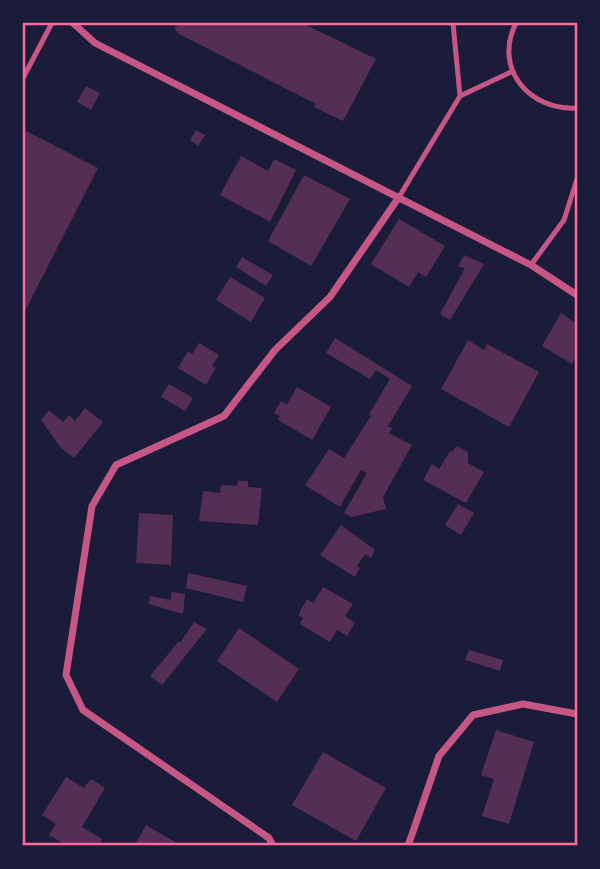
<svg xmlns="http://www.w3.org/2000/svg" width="600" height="869" font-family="Merriweather,serif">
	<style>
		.building { fill: #542f53 }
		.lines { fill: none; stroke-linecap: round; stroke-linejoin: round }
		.service { stroke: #c65784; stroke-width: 5 }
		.minor { stroke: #c65784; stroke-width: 7 }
		.neatline { fill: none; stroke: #ff6b9d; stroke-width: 2.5 }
	</style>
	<rect width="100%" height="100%" fill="#1b1b3a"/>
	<path class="building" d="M 174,23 L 302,23 L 376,59 L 343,121 L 314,107 L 316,104 L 179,34 L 174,28 L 177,27 Z
		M 86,86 L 100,93 L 91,110 L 77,102 Z
		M 196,130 L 205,135 L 198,146 L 190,140 Z
		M 26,131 L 98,168 L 23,315 L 23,138 Z
		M 241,156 L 268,171 L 274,159 L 296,170 L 270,222 L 220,195 Z
		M 304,175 L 350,199 L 311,266 L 268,241 Z
		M 399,219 L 445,246 L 426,277 L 418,272 L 409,287 L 371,264 Z
		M 464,255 L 484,264 L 450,320 L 440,314 L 465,268 L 458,266 Z
		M 242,257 L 273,275 L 266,286 L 236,267 Z
		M 230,277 L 265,298 L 251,322 L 216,300 Z
		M 561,313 L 577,324 L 577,354 L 572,364 L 542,346 Z
		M 335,338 L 412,386 L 388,426 L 392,428 L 389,433 L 412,445 L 383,497 L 386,509 L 351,517 L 344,513 L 367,473 L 361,470 L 340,507 L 305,485 L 329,449 L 344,458 L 371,416 L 369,414 L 390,379 L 376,370 L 370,379 L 326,353 Z
		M 468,340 L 484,350 L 487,344 L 539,372 L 509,427 L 441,389 Z
		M 199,343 L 219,355 L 212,366 L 216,368 L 206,385 L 178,368 L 188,351 L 192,354 Z
		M 169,384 L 193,398 L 185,411 L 161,397 Z
		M 297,387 L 331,407 L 312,440 L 278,420 L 280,416 L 274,413 L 281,401 L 287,404 Z
		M 85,408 L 103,422 L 74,458 L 61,448 L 41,420 L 49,410 L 63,422 L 69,415 L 75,421 Z
		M 457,446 L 468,452 L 468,463 L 484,472 L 466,503 L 423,480 L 432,464 L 439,469 L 450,451 L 452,452 Z
		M 238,481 L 248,481 L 248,487 L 262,488 L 258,525 L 199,521 L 203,491 L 220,493 L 221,485 L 237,486 Z
		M 458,504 L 474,513 L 461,535 L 445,525 Z
		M 139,513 L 173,515 L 171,565 L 136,563 Z
		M 341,525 L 375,550 L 371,558 L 365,554 L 357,566 L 360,568 L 355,577 L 320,555 Z
		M 188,573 L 247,586 L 243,602 L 186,588 Z
		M 323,587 L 353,604 L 345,616 L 355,623 L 347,636 L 337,630 L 330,642 L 300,624 L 303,618 L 298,615 L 307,599 L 313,603 Z
		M 171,592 L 185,594 L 183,614 L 149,604 L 150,596 L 171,600 Z
		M 194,622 L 207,629 L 162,685 L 150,676 L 179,641 L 180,643 Z
		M 239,628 L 299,669 L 277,702 L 217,661 Z
		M 469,650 L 503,660 L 500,671 L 465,660 Z
		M 496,730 L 534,742 L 509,824 L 482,816 L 494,779 L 481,775 Z
		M 323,752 L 386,788 L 356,841 L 292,805 Z
		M 66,777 L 84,788 L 91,779 L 105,788 L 82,827 L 102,839 L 99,846 L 60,846 L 62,843 L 49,835 L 56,824 L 42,815 Z
		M 146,825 L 182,846 L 134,846 Z"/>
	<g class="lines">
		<path class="service" d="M 453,23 L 460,96
			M 516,23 C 493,68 529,111 577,108
			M 23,78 L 52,23
			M 399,197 L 460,96 L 513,71
			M 531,265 L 564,220 L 577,179"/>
		<path class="minor" d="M 73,23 L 95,43 L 531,265 L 577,295
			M 273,846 L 269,838 L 83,710 L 66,675 L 92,506 L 116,465 L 224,416 L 275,350 L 330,297 L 399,197
			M 408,846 L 439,756 L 473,715 L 523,704 L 577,714"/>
	</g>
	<rect width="600" height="869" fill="none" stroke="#1b1b3a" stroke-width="49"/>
	<rect x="24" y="24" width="552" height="820" class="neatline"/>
</svg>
